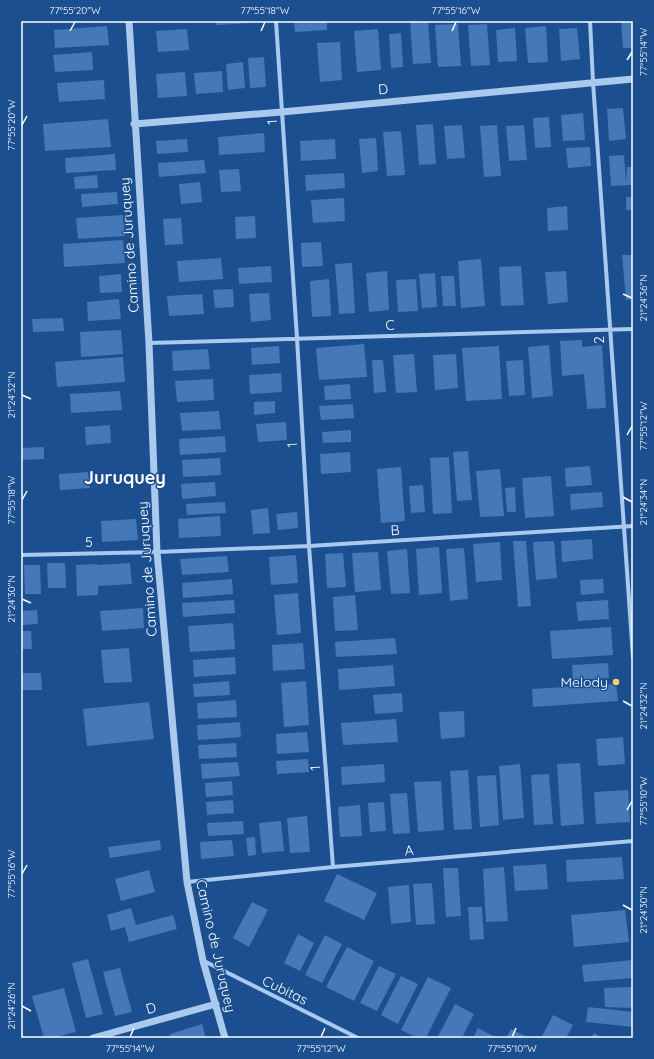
<svg xmlns="http://www.w3.org/2000/svg" width="654" height="1059" font-family="Quicksand,sans-serif">
	<style>
		.building { fill: #4478b7 }
		.lines { fill: none; stroke-linecap: round; stroke-linejoin: round }
		.minor { stroke: #a9c9ee; stroke-width: 4 }
		.tertiary { stroke: #a9c9ee; stroke-width: 7 }
		.ticks { fill: none; stroke: #fff; stroke-width: 1.5 }
		.poi-dot { fill: #ffd166; stroke: #1b4f8f; stroke-width: 1.5 }
		.labels { text-anchor: middle; stroke-width: 3; stroke-linejoin: round; paint-order: stroke }
		.street-label { font-size: 14px; fill: #fff; stroke: #1b4f8f }
		.poi-label { font-size: 14px; fill: #fff; stroke: #1b4f8f; text-anchor: end }
		.district-label { font-size: 18px; font-weight: bold; fill: #fff; stroke: #1b4f8f }
		.neatline { fill: none; stroke: #fff; stroke-width: 1.5 }
		.ticks-label { font-size: 10px; text-anchor: middle; fill: #fff }
	</style>
	<rect width="100%" height="100%" fill="#1b4f8f"/>
	<path class="building" d="M 216,21 L 251,21 L 251,23 L 216,25 Z
		M 294,21 L 327,21 L 327,30 L 295,32 Z
		M 410,21 L 428,21 L 431,63 L 413,64 Z
		M 621,21 L 633,21 L 633,48 L 623,48 Z
		M 458,24 L 461,66 L 438,67 L 435,25 Z
		M 487,24 L 490,65 L 471,66 L 468,25 Z
		M 107,26 L 109,45 L 55,48 L 54,30 Z
		M 546,26 L 548,62 L 528,63 L 525,28 Z
		M 515,28 L 517,61 L 498,62 L 496,30 Z
		M 577,28 L 580,59 L 561,61 L 559,29 Z
		M 187,29 L 189,50 L 158,52 L 156,31 Z
		M 378,29 L 381,70 L 357,72 L 354,31 Z
		M 401,33 L 403,67 L 391,68 L 389,34 Z
		M 340,42 L 342,80 L 320,82 L 317,43 Z
		M 92,52 L 93,70 L 55,72 L 53,55 Z
		M 264,57 L 266,87 L 250,88 L 248,58 Z
		M 243,62 L 245,88 L 228,90 L 226,64 Z
		M 222,71 L 223,92 L 196,94 L 194,73 Z
		M 185,72 L 187,96 L 158,98 L 156,74 Z
		M 104,80 L 105,99 L 59,102 L 57,83 Z
		M 623,108 L 626,139 L 609,141 L 607,109 Z
		M 583,113 L 585,140 L 563,141 L 561,115 Z
		M 549,117 L 551,147 L 535,148 L 533,118 Z
		M 108,119 L 111,147 L 45,151 L 43,124 Z
		M 433,124 L 436,164 L 419,165 L 416,125 Z
		M 462,125 L 465,158 L 447,159 L 444,126 Z
		M 497,125 L 501,176 L 484,177 L 480,126 Z
		M 524,125 L 527,160 L 509,161 L 506,126 Z
		M 401,131 L 405,175 L 387,176 L 383,132 Z
		M 264,133 L 265,152 L 219,155 L 218,137 Z
		M 376,138 L 378,171 L 362,173 L 359,139 Z
		M 187,139 L 188,152 L 157,154 L 156,141 Z
		M 335,139 L 336,159 L 301,161 L 300,141 Z
		M 590,147 L 591,166 L 568,168 L 566,148 Z
		M 115,154 L 116,170 L 66,173 L 65,158 Z
		M 624,155 L 626,182 L 627,167 L 633,167 L 633,185 L 611,186 L 609,156 Z
		M 204,160 L 206,173 L 159,177 L 158,163 Z
		M 239,169 L 241,191 L 221,192 L 219,170 Z
		M 344,173 L 345,188 L 306,191 L 305,175 Z
		M 97,175 L 98,188 L 75,189 L 74,177 Z
		M 200,182 L 202,202 L 181,204 L 179,184 Z
		M 117,192 L 118,204 L 82,207 L 81,194 Z
		M 626,197 L 633,197 L 633,210 L 626,210 Z
		M 344,198 L 345,221 L 313,223 L 311,200 Z
		M 567,206 L 568,230 L 548,231 L 547,208 Z
		M 123,215 L 125,236 L 78,239 L 76,218 Z
		M 255,216 L 256,238 L 236,239 L 235,217 Z
		M 181,218 L 183,244 L 165,245 L 163,219 Z
		M 123,240 L 125,263 L 64,267 L 63,244 Z
		M 321,242 L 323,266 L 302,267 L 301,243 Z
		M 622,255 L 633,255 L 633,299 L 626,300 Z
		M 221,258 L 223,279 L 179,282 L 177,261 Z
		M 481,259 L 485,306 L 461,308 L 458,261 Z
		M 352,263 L 355,313 L 339,314 L 335,264 Z
		M 271,266 L 272,282 L 239,284 L 238,268 Z
		M 521,266 L 524,305 L 501,306 L 499,267 Z
		M 387,271 L 389,310 L 369,312 L 366,273 Z
		M 566,271 L 568,302 L 548,304 L 545,272 Z
		M 435,273 L 437,307 L 422,308 L 419,274 Z
		M 121,274 L 122,292 L 100,293 L 99,276 Z
		M 441,276 L 454,276 L 456,306 L 443,306 Z
		M 329,279 L 331,316 L 312,317 L 310,281 Z
		M 416,279 L 418,311 L 398,312 L 396,280 Z
		M 233,289 L 234,307 L 215,308 L 213,290 Z
		M 269,293 L 271,320 L 251,322 L 249,294 Z
		M 202,294 L 204,314 L 169,316 L 167,296 Z
		M 119,299 L 121,319 L 88,321 L 87,302 Z
		M 63,318 L 64,331 L 33,332 L 32,319 Z
		M 121,330 L 123,354 L 81,357 L 80,332 Z
		M 582,340 L 582,347 L 602,345 L 606,408 L 587,409 L 584,374 L 562,376 L 560,341 Z
		M 364,344 L 367,377 L 319,380 L 316,348 Z
		M 549,345 L 553,396 L 532,398 L 528,347 Z
		M 279,346 L 280,363 L 252,365 L 251,348 Z
		M 499,346 L 502,399 L 466,401 L 462,348 Z
		M 208,349 L 210,369 L 173,371 L 172,351 Z
		M 414,354 L 417,392 L 396,393 L 393,355 Z
		M 456,354 L 458,388 L 435,390 L 433,355 Z
		M 123,357 L 125,382 L 57,387 L 55,362 Z
		M 372,360 L 383,360 L 386,392 L 374,393 Z
		M 523,360 L 525,395 L 509,396 L 506,361 Z
		M 281,373 L 282,392 L 250,394 L 249,375 Z
		M 213,379 L 214,400 L 177,402 L 175,381 Z
		M 350,384 L 351,399 L 325,400 L 324,386 Z
		M 120,391 L 122,410 L 71,413 L 70,394 Z
		M 275,401 L 275,413 L 254,415 L 254,402 Z
		M 353,404 L 354,418 L 321,420 L 319,406 Z
		M 219,411 L 221,429 L 182,431 L 180,413 Z
		M 286,422 L 287,440 L 258,442 L 256,424 Z
		M 110,425 L 111,443 L 86,445 L 85,427 Z
		M 351,430 L 351,442 L 323,443 L 322,432 Z
		M 225,436 L 226,452 L 180,455 L 179,439 Z
		M 44,447 L 44,459 L 21,460 L 21,448 Z
		M 468,451 L 472,500 L 457,501 L 453,452 Z
		M 350,452 L 351,472 L 321,474 L 320,454 Z
		M 449,457 L 452,513 L 433,514 L 430,458 Z
		M 220,458 L 221,475 L 183,477 L 182,460 Z
		M 590,466 L 592,485 L 566,487 L 565,468 Z
		M 401,467 L 405,521 L 381,523 L 377,469 Z
		M 500,469 L 504,516 L 480,517 L 476,471 Z
		M 88,472 L 90,488 L 60,490 L 59,474 Z
		M 551,476 L 554,516 L 525,518 L 522,478 Z
		M 215,482 L 216,496 L 182,499 L 181,484 Z
		M 423,485 L 425,512 L 411,513 L 409,486 Z
		M 515,487 L 516,512 L 507,512 L 505,488 Z
		M 602,492 L 603,507 L 571,510 L 570,494 Z
		M 225,502 L 226,513 L 187,515 L 186,504 Z
		M 268,508 L 270,533 L 253,534 L 251,510 Z
		M 297,512 L 298,528 L 278,530 L 276,514 Z
		M 220,516 L 221,536 L 179,538 L 178,519 Z
		M 136,519 L 138,540 L 102,542 L 101,521 Z
		M 592,539 L 593,559 L 562,562 L 561,541 Z
		M 513,541 L 526,541 L 531,606 L 518,607 Z
		M 554,541 L 557,578 L 536,580 L 533,542 Z
		M 500,542 L 502,580 L 476,582 L 473,544 Z
		M 439,547 L 442,593 L 419,595 L 416,549 Z
		M 464,548 L 468,599 L 450,601 L 446,549 Z
		M 407,549 L 410,593 L 391,594 L 387,551 Z
		M 378,552 L 381,590 L 355,592 L 352,553 Z
		M 343,553 L 346,587 L 327,588 L 325,554 Z
		M 296,555 L 298,583 L 271,585 L 269,557 Z
		M 227,556 L 229,572 L 182,575 L 180,559 Z
		M 47,563 L 65,563 L 66,588 L 48,588 Z
		M 130,563 L 132,584 L 98,586 L 98,595 L 77,596 L 76,565 L 97,564 L 97,565 Z
		M 24,565 L 40,565 L 41,594 L 25,594 Z
		M 232,579 L 233,594 L 183,598 L 182,583 Z
		M 603,579 L 604,593 L 581,595 L 580,580 Z
		M 298,593 L 301,633 L 277,635 L 274,595 Z
		M 355,595 L 358,630 L 335,631 L 333,597 Z
		M 234,600 L 235,613 L 183,617 L 182,603 Z
		M 608,600 L 609,619 L 578,621 L 576,602 Z
		M 143,608 L 144,628 L 102,631 L 100,611 Z
		M 37,610 L 38,624 L 21,625 L 21,611 Z
		M 233,623 L 235,649 L 190,652 L 188,626 Z
		M 611,627 L 613,655 L 552,659 L 550,631 Z
		M 21,631 L 31,631 L 32,649 L 21,649 Z
		M 395,638 L 397,654 L 336,657 L 335,642 Z
		M 303,643 L 305,669 L 273,671 L 272,645 Z
		M 129,648 L 132,682 L 104,683 L 101,650 Z
		M 235,657 L 236,674 L 194,677 L 193,660 Z
		M 608,663 L 609,678 L 573,680 L 572,665 Z
		M 393,665 L 395,686 L 339,690 L 338,669 Z
		M 21,673 L 41,673 L 42,690 L 21,690 Z
		M 229,681 L 230,695 L 194,697 L 193,684 Z
		M 306,681 L 309,725 L 284,727 L 281,683 Z
		M 616,684 L 618,701 L 533,707 L 532,689 Z
		M 402,693 L 403,712 L 375,714 L 373,695 Z
		M 236,700 L 237,717 L 198,719 L 197,703 Z
		M 149,702 L 154,739 L 87,746 L 83,709 Z
		M 464,711 L 465,737 L 441,739 L 439,712 Z
		M 396,719 L 398,742 L 343,745 L 341,723 Z
		M 240,722 L 241,737 L 198,740 L 197,725 Z
		M 307,732 L 309,752 L 277,754 L 276,734 Z
		M 623,737 L 625,764 L 598,766 L 596,739 Z
		M 236,743 L 237,757 L 199,759 L 198,745 Z
		M 308,759 L 309,772 L 277,774 L 276,761 Z
		M 238,762 L 240,776 L 202,779 L 201,764 Z
		M 580,763 L 584,824 L 561,826 L 557,764 Z
		M 384,764 L 385,782 L 342,785 L 341,767 Z
		M 520,764 L 524,818 L 503,820 L 499,766 Z
		M 468,770 L 472,829 L 454,830 L 450,771 Z
		M 549,774 L 553,824 L 534,825 L 531,775 Z
		M 496,775 L 499,825 L 480,827 L 477,776 Z
		M 232,781 L 233,795 L 206,797 L 205,783 Z
		M 441,781 L 444,830 L 418,832 L 414,782 Z
		M 628,790 L 630,822 L 596,824 L 594,792 Z
		M 407,793 L 410,833 L 393,834 L 390,794 Z
		M 233,800 L 234,813 L 207,815 L 206,802 Z
		M 384,802 L 386,831 L 370,832 L 368,803 Z
		M 360,805 L 362,836 L 340,837 L 338,807 Z
		M 307,816 L 310,852 L 290,853 L 287,818 Z
		M 243,821 L 244,834 L 208,836 L 207,823 Z
		M 281,821 L 284,851 L 262,853 L 259,823 Z
		M 255,837 L 256,855 L 248,856 L 246,838 Z
		M 160,840 L 161,850 L 110,858 L 108,847 Z
		M 232,840 L 234,856 L 201,859 L 200,842 Z
		M 622,857 L 624,879 L 567,882 L 566,860 Z
		M 546,864 L 548,889 L 515,891 L 513,866 Z
		M 504,867 L 508,921 L 486,922 L 483,869 Z
		M 443,868 L 458,868 L 461,916 L 446,917 Z
		M 149,870 L 155,892 L 121,901 L 115,879 Z
		M 337,874 L 377,893 L 364,920 L 324,901 Z
		M 432,883 L 435,924 L 416,925 L 413,884 Z
		M 409,885 L 411,922 L 391,924 L 388,887 Z
		M 252,902 L 268,910 L 249,947 L 233,938 Z
		M 468,907 L 482,907 L 484,939 L 470,940 Z
		M 131,908 L 136,925 L 173,915 L 177,929 L 129,942 L 125,927 L 111,931 L 107,915 Z
		M 625,910 L 629,942 L 574,947 L 571,915 Z
		M 298,934 L 314,943 L 300,971 L 284,963 Z
		M 325,935 L 342,944 L 322,983 L 305,975 Z
		M 347,947 L 374,961 L 354,1001 L 326,987 Z
		M 88,959 L 103,1014 L 86,1018 L 72,963 Z
		M 633,960 L 633,978 L 584,982 L 582,965 Z
		M 379,966 L 396,974 L 377,1011 L 360,1003 Z
		M 120,968 L 132,1012 L 115,1016 L 103,972 Z
		M 401,976 L 418,984 L 398,1024 L 381,1015 Z
		M 428,977 L 451,988 L 426,1038 L 417,1038 L 401,1030 Z
		M 633,987 L 633,1008 L 605,1007 L 604,988 Z
		M 64,988 L 76,1032 L 51,1038 L 44,1038 L 32,996 Z
		M 455,1004 L 474,1014 L 462,1038 L 437,1038 Z
		M 588,1007 L 633,1012 L 633,1027 L 586,1022 Z
		M 553,1015 L 573,1025 L 566,1038 L 541,1038 Z
		M 202,1024 L 206,1038 L 171,1038 L 170,1034 Z
		M 478,1028 L 497,1038 L 473,1038 Z
		M 511,1029 L 529,1038 L 506,1038 Z
		M 594,1033 L 602,1038 L 591,1038 Z"/>
	<g class="lines">
		<path class="minor" d="M 276,21 L 297,338 L 309,546 L 333,867
			M 590,21 L 593,82 L 633,657
			M 149,343 L 633,329
			M 21,555 L 157,552 L 309,546 L 633,526
			M 187,882 L 333,867 L 633,841
			M 204,961 L 358,1038"/>
		<path class="tertiary" d="M 129,21 L 149,343 L 157,552 L 187,882 L 203,961 L 225,1038
			M 134,124 L 282,112 L 633,79
			M 93,1038 L 216,1004"/>
	</g>
	<path class="ticks" d="M 70,31 L 75,22M 261,31 L 265,22M 452,31 L 456,22M 627,60 L 632,52M 22,125 L 27,116M 623,294 L 632,298M 22,395 L 31,399M 627,435 L 632,426M 623,497 L 632,502M 22,500 L 27,491M 22,599 L 31,603M 623,701 L 632,706M 627,810 L 632,801M 22,874 L 27,865M 623,905 L 632,910M 22,1006 L 31,1011M 130,1037 L 134,1028M 321,1037 L 325,1028M 512,1037 L 516,1028"/>
	<circle class="poi-dot" cx="616" cy="682" r="4"/>
	<g class="labels">
		<g class="street-label">
			<text transform="translate(383 89) rotate(-5)" y="5">D</text>
			<text transform="translate(272 122) rotate(-94)" y="5">1</text>
			<text transform="translate(129 245) rotate(-94)" y="5">Camino de Juruquey</text>
			<text transform="translate(390 325) rotate(-1)" y="5">C</text>
			<text transform="translate(599 340) rotate(-94)" y="5">2</text>
			<text transform="translate(292 445) rotate(-93)" y="5">1</text>
			<text transform="translate(395 530) rotate(-3)" y="5">B</text>
			<text transform="translate(89 542) rotate(-1)" y="5">5</text>
			<text transform="translate(147 569) rotate(-94)" y="5">Camino de Juruquey</text>
			<text transform="translate(315 768) rotate(-94)" y="5">1</text>
			<text transform="translate(409 850) rotate(-5)" y="5">A</text>
			<text transform="translate(216 946) rotate(77)" y="5">Camino de Juruquey</text>
			<text transform="translate(285 990) rotate(26)" y="5">Cubitas</text>
			<text transform="translate(151 1008) rotate(-16)" y="5">D</text>
		</g>
		<g class="poi-label">
			<text x="608" y="687">Melody</text>
		</g>
		<g class="district-label">
			<text x="125" y="484">Juruquey</text>
		</g>
	</g>
	<rect width="654" height="1059" fill="none" stroke="#1b4f8f" stroke-width="44"/>
	<rect x="22" y="22" width="610" height="1015" class="neatline"/>
	<g class="ticks-label">
		<text x="75" y="14">77°55'20"W</text>
		<text x="265" y="14">77°55'18"W</text>
		<text x="456" y="14">77°55'16"W</text>
		<text transform="translate(643 52) rotate(-90)" y="4">77°55'14"W</text>
		<text transform="translate(11 125) rotate(-90)" y="4">77°55'20"W</text>
		<text transform="translate(643 298) rotate(-90)" y="4">21°24'36"N</text>
		<text transform="translate(11 395) rotate(-90)" y="4">21°24'32"N</text>
		<text transform="translate(643 426) rotate(-90)" y="4">77°55'12"W</text>
		<text transform="translate(11 500) rotate(-90)" y="4">77°55'18"W</text>
		<text transform="translate(643 502) rotate(-90)" y="4">21°24'34"N</text>
		<text transform="translate(11 599) rotate(-90)" y="4">21°24'30"N</text>
		<text transform="translate(643 706) rotate(-90)" y="4">21°24'32"N</text>
		<text transform="translate(643 801) rotate(-90)" y="4">77°55'10"W</text>
		<text transform="translate(11 874) rotate(-90)" y="4">77°55'16"W</text>
		<text transform="translate(643 910) rotate(-90)" y="4">21°24'30"N</text>
		<text transform="translate(11 1006) rotate(-90)" y="4">21°24'26"N</text>
		<text x="130" y="1052">77°55'14"W</text>
		<text x="321" y="1052">77°55'12"W</text>
		<text x="512" y="1052">77°55'10"W</text>
	</g>
</svg>
